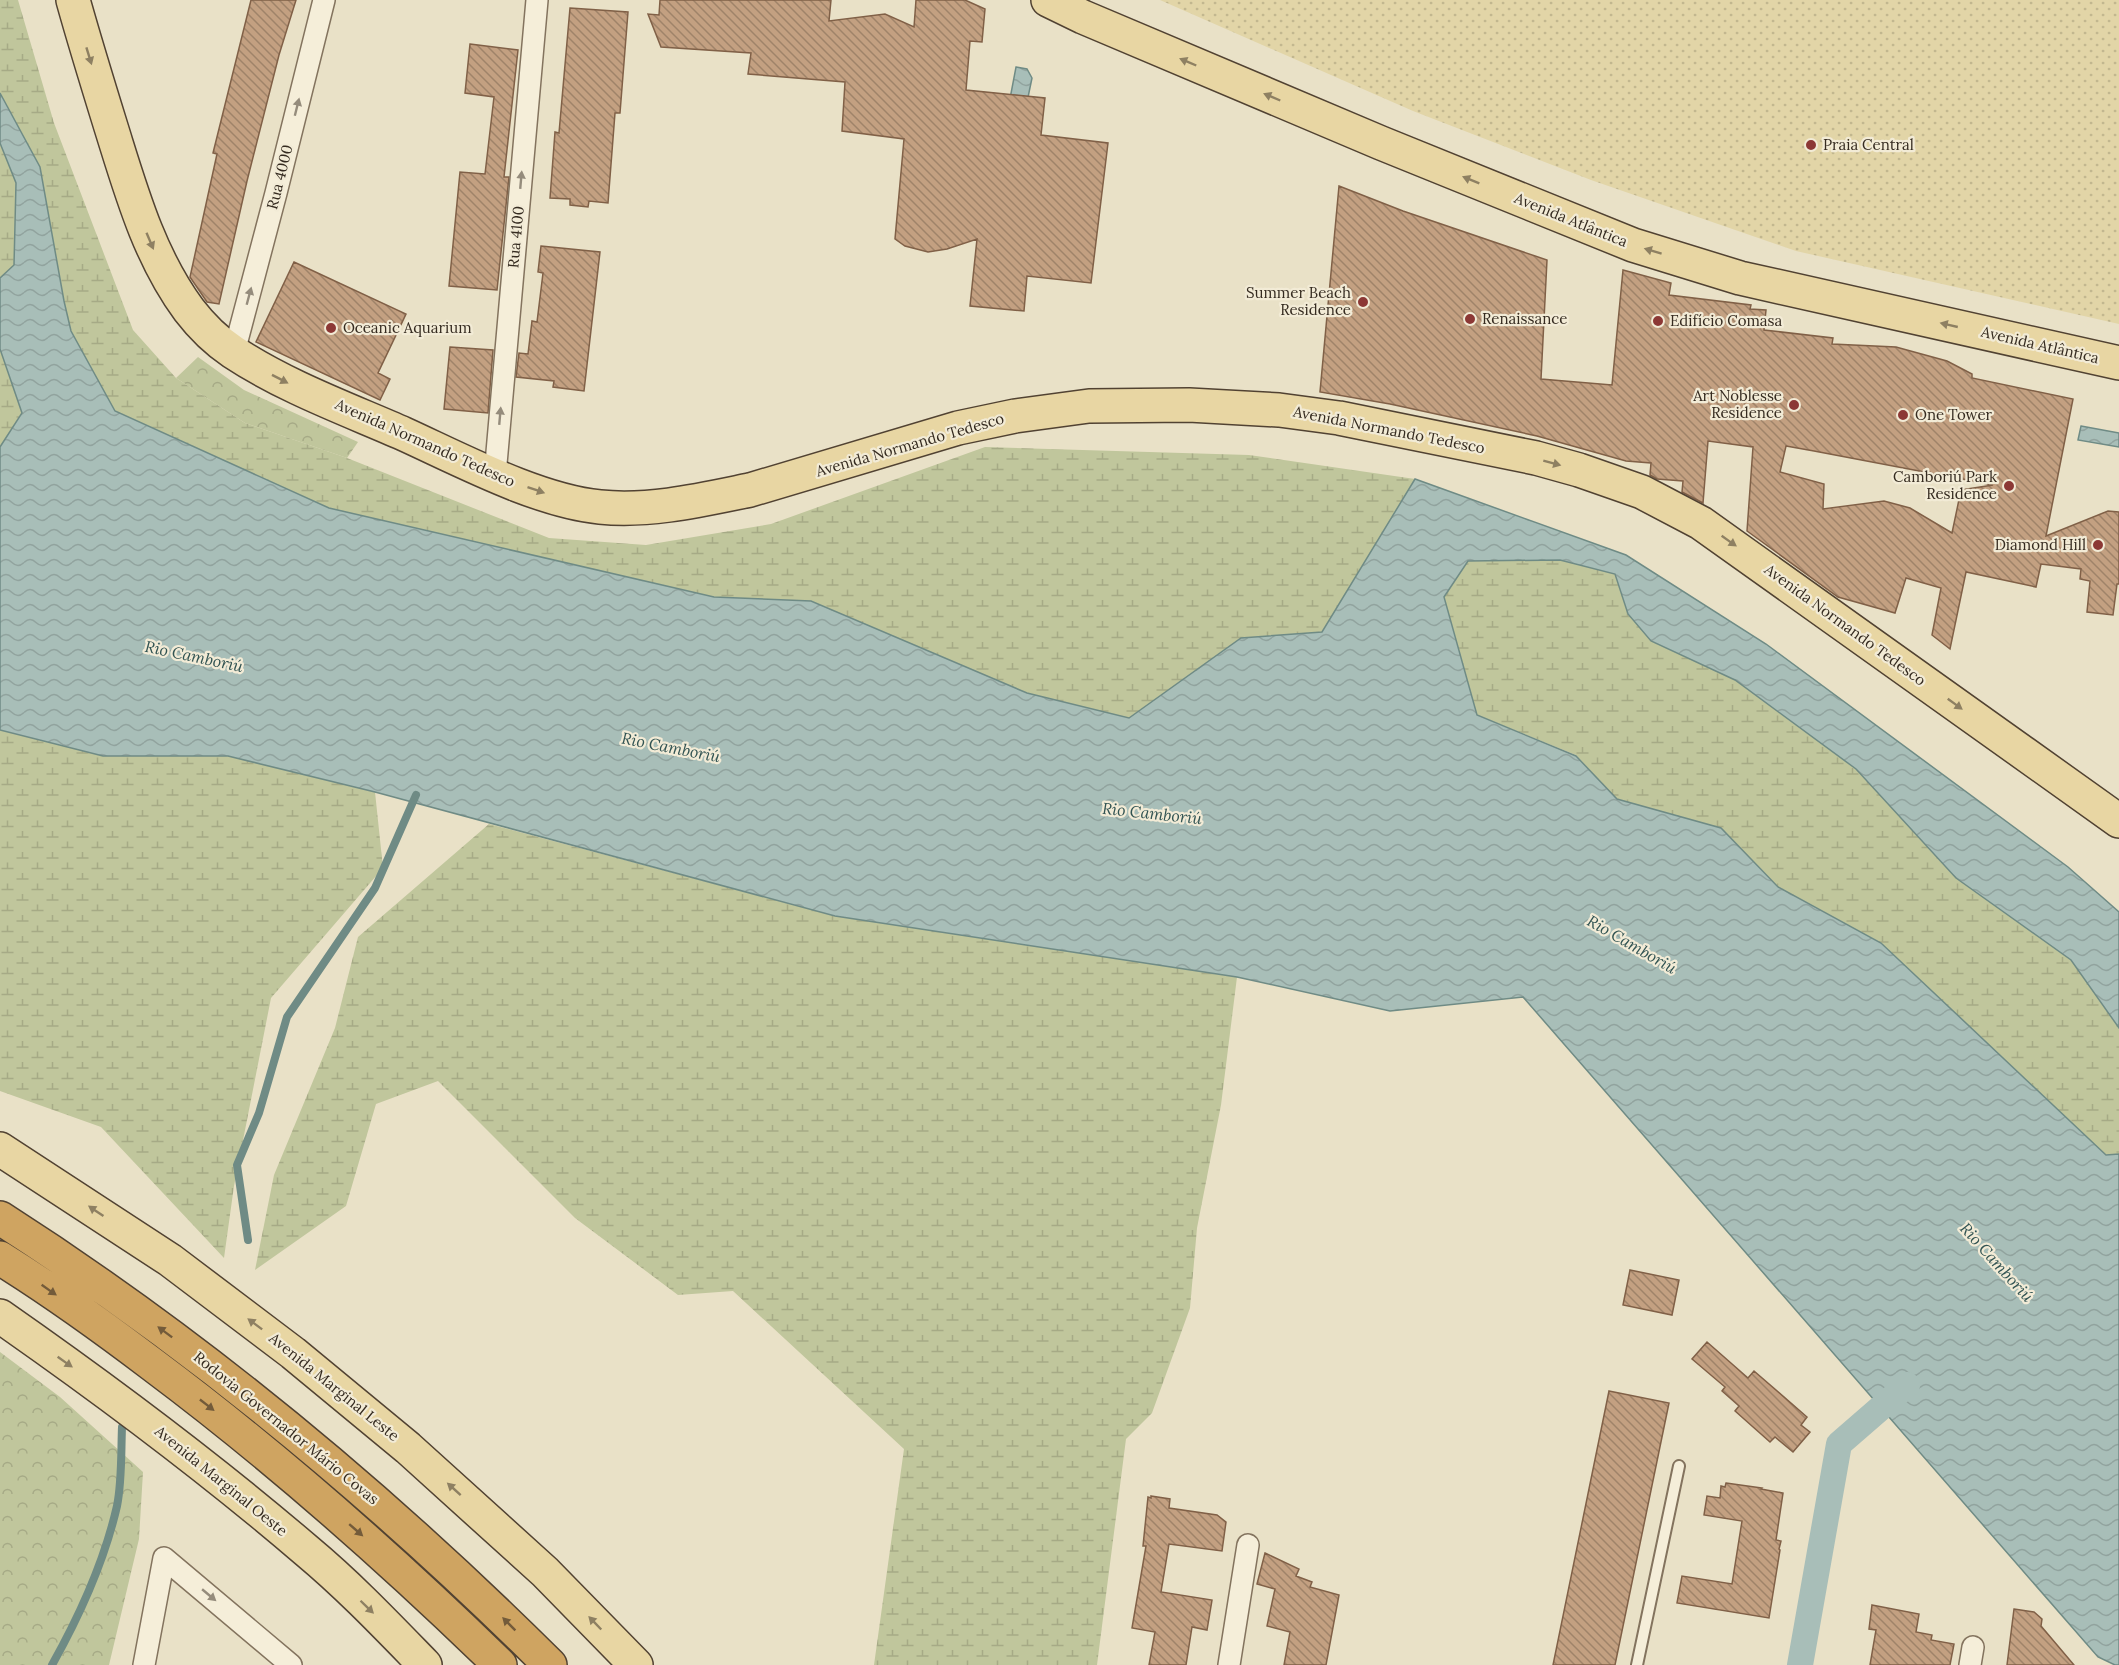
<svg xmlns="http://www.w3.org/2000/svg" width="2119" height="1665" font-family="Lora,serif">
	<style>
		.forest { fill: url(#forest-crowns) }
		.wetland { fill: url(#wetland-marsh) }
		.sand { fill: url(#sand-dots) }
		.water { fill: url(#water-waves); stroke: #6f8b85; stroke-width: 1.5 }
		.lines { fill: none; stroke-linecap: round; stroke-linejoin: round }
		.stream { stroke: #6f8b85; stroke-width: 8 }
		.canal { stroke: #a8beb8; stroke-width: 26 }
		.building { fill: url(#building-back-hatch); stroke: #806047; stroke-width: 1.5; fill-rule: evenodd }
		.lane-casing { stroke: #83735e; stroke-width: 14 }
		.street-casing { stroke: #83735e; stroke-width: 24 }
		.primary-casing { stroke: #514232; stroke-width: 36 }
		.highway-casing { stroke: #514232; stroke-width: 36 }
		.lane { stroke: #f5eed9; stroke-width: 10 }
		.street { stroke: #f5eed9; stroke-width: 21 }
		.primary { stroke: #e8d6a3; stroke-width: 33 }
		.highway { stroke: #cfa461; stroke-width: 33 }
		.oneway { fill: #8e8062 }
		.oneway2 { fill: #958c7c }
		.oneway3 { fill: #735b3a }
		.poi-dot { fill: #8c3835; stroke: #f2ebd6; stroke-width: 2 }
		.labels { text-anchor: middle; stroke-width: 4.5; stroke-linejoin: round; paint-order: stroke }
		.poi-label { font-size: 15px; fill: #352b20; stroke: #f2ebd6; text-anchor: start }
		.street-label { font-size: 15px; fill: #352b20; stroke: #f2ebd6 }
		.water-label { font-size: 16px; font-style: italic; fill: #315352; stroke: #f2ebd6 }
	</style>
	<defs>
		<pattern id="forest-crowns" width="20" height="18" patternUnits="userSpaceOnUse" patternTransform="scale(1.5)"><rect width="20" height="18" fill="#c0c69c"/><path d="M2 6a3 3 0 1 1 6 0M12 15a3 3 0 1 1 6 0" fill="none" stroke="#a6aa86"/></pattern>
		<pattern id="wetland-marsh" width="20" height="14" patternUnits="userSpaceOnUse" patternTransform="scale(1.5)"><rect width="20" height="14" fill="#c0c69c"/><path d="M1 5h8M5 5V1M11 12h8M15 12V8" fill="none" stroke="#a6aa86"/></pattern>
		<pattern id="sand-dots" width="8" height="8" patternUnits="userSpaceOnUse" patternTransform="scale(1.5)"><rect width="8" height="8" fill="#e2d5a7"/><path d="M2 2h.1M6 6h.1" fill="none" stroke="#c2b78f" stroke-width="1.8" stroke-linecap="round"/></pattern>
		<pattern id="water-waves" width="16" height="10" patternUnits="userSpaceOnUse" patternTransform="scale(1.5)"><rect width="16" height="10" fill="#a8beb8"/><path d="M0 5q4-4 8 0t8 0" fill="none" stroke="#91a39e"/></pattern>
		<pattern id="building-back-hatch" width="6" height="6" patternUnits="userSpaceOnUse" patternTransform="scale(1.5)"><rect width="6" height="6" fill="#c3a081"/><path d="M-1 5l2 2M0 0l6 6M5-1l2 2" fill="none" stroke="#9f8369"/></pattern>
	</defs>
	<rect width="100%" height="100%" fill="#e9e1c7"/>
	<path class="forest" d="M 198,357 L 244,390 L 358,442 L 347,458 L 245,423 L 176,378 Z
		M 0,1352 L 60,1397 L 143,1472 L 139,1539 L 109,1665 L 0,1665 Z"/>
	<path class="wetland" d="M 0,0 L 18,0 L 54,123 L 133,330 L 176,378 L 245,423 L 347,458 L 549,538 L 646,545 L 771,524 L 985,447 L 1249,455 L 1415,479 L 1322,632 L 1241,638 L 1129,718 L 1027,693 L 811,601 L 714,597 L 329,508 L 115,411 L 71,331 L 64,301 L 40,167 L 0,94 Z
		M 0,143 L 16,183 L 14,265 L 0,278 Z
		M 0,349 L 22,413 L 0,447 Z
		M 1560,560 L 1615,574 L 1628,614 L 1651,641 L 1735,680 L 1856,769 L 1956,878 L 2071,960 L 2119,1028 L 2119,1154 L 2106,1155 L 1881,943 L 1778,887 L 1721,828 L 1616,799 L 1576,755 L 1477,715 L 1444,597 L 1468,561 Z
		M 0,730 L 103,756 L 228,756 L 375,792 L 383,868 L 271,998 L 234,1186 L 224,1258 L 101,1127 L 0,1091 Z
		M 489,824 L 835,916 L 1237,977 L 1221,1105 L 1197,1228 L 1190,1308 L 1152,1413 L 1126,1439 L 1097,1665 L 874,1665 L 904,1449 L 733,1291 L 678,1295 L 575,1218 L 438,1081 L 376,1104 L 346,1206 L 255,1270 L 274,1175 L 335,1028 L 358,937 Z"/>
	<path class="sand" d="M 1160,0 L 2119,0 L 2119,324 L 1796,251 L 1591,180 L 1413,111 Z"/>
	<path class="water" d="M 1016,67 L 1027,69 L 1032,78 L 1026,107 L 1009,104 Z
		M 0,93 L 40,167 L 64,301 L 71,331 L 115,411 L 329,508 L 714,597 L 811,601 L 1027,693 L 1129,718 L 1241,638 L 1322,632 L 1415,479 L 1626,555 L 1766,644 L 2068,867 L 2119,912 L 2119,1028 L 2071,960 L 1956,878 L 1856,769 L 1735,680 L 1651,641 L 1628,614 L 1615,574 L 1560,560 L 1468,561 L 1444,597 L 1477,715 L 1576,756 L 1617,799 L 1721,828 L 1778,887 L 1881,943 L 2106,1155 L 2119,1154 L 2119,1665 L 2115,1665 L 2098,1657 L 1523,997 L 1390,1011 L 1237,977 L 835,916 L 375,792 L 228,756 L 103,756 L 0,730 L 0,447 L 22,413 L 0,349 L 0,278 L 14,265 L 16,183 L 0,143 Z
		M 2081,426 L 2119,433 L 2119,447 L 2078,440 Z"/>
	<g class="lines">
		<path class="stream" d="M 248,1240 L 237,1165 L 259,1113 L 287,1017 L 375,888 L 416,795
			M 52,1665 C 80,1615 104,1563 117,1506 C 122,1482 121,1452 122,1427"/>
		<path class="canal" d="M 1800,1665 L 1839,1444 L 1907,1385"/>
	</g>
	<path class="building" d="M 251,0 L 296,0 L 279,55 L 247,181 L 219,304 L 207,302 L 190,277 L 217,154 L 213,153 Z
		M 660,0 L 831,0 L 829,21 L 885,14 L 914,27 L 916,0 L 965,0 L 985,9 L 982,42 L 970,41 L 966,90 L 1045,98 L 1041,135 L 1108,143 L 1091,283 L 1027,276 L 1024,311 L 970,306 L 977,239 L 947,249 L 928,252 L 905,246 L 895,239 L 904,139 L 842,131 L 845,82 L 748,74 L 751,53 L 661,47 L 648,14 L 659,15 Z
		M 570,8 L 628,12 L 620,113 L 615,113 L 608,203 L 589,201 L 588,207 L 570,205 L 570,199 L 550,198 L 555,132 L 559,133 Z
		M 470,44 L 518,50 L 504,177 L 509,177 L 497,290 L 449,286 L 460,172 L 485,174 L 494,97 L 465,93 Z
		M 1339,186 L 1403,211 L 1547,260 L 1541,379 L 1612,385 L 1623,270 L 1671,283 L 1669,295 L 1751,305 L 1750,309 L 1766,310 L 1764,330 L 1833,338 L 1832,344 L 1896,347 L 1947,361 L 1972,374 L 1972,378 L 2073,399 L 2046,536 L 2108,511 L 2119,512 L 2119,584 L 2117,584 L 2113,615 L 2087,612 L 2090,581 L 2080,579 L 2081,569 L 2041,564 L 2036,587 L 1966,572 L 1950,649 L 1932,635 L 1941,588 L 1906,578 L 1895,613 L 1838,597 L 1747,531 L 1753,447 L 1708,441 L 1703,503 L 1682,492 L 1683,481 L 1657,479 L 1650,475 L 1651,463 L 1626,461 L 1537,436 L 1390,404 L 1320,392 ZM 1786,446 L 1814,451 L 1993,485 L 1961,490 L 1952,533 L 1910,508 L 1884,501 L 1823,509 L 1824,484 L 1780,472 Z
		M 541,246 L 600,252 L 584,391 L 553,387 L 554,381 L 516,377 L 519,353 L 528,354 L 532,321 L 537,322 L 543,273 L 538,272 Z
		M 294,262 L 406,314 L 378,373 L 390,379 L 380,400 L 256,342 Z
		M 450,347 L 493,350 L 488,413 L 444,409 Z
		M 1630,1270 L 1679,1280 L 1672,1315 L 1623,1305 Z
		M 1707,1342 L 1748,1378 L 1754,1371 L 1807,1417 L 1801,1425 L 1810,1432 L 1793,1452 L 1775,1437 L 1770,1442 L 1735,1411 L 1739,1406 L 1722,1391 L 1725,1387 L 1692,1359 Z
		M 1609,1391 L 1669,1403 L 1615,1665 L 1553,1665 Z
		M 1726,1483 L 1762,1488 L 1761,1489 L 1783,1493 L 1776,1540 L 1781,1541 L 1779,1549 L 1780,1550 L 1769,1618 L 1677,1603 L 1682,1576 L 1732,1584 L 1742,1521 L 1704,1515 L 1707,1496 L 1720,1498 L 1721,1486 L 1725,1487 Z
		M 1151,1496 L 1170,1499 L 1169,1508 L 1217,1515 L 1226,1522 L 1222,1551 L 1169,1544 L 1161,1592 L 1212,1600 L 1207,1630 L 1192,1627 L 1186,1665 L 1149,1665 L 1155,1632 L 1132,1628 L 1146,1546 L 1143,1546 L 1148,1497 L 1151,1498 Z
		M 1265,1553 L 1299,1569 L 1296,1576 L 1312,1582 L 1310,1587 L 1339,1595 L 1326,1665 L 1284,1665 L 1290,1632 L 1267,1626 L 1275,1589 L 1257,1584 Z
		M 1872,1605 L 1919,1614 L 1916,1632 L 1932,1635 L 1931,1640 L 1954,1644 L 1950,1665 L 1870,1665 L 1876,1630 L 1869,1629 Z
		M 2014,1609 L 2034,1612 L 2042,1619 L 2041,1626 L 2074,1665 L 2007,1665 Z"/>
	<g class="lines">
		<g class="lane-casing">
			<path id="lane" d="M 1637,1665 L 1679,1466"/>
		</g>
		<g class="street-casing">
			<path id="street" d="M 234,352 L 276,193 L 324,0
				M 495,475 L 537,0
				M 144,1665 L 164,1558 L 291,1665
				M 1229,1665 L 1248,1545
				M 1970,1665 L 1973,1647"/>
		</g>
		<g class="primary-casing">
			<path id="primary" d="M 73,0 C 85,43 98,85 111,127 C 131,191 149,256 189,310 C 202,327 215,340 233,352 C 286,387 347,409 404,434 C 461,460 538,501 600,507 C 650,512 701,500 750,490 L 958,428 L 1015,416 L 1089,406 L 1189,405 L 1279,410 L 1339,418 L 1536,458 L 1579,470 L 1642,492 L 1701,523 L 2119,821
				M 1048,0 L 1083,17 L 1381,143 L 1633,245 L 1740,278 L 2119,363
				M 0,1149 L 170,1260 L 293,1353 L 408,1448 L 545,1572 L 636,1665
				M 0,1316 C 106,1390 209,1467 307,1551 C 349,1586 387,1626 425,1665"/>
		</g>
		<g class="highway-casing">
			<path id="highway" d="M 0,1218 C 200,1346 382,1498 550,1665
				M 0,1258 C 53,1291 103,1327 153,1365 C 276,1457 390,1558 500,1665"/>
		</g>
		<use href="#lane" class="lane"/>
		<use href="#street" class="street"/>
		<use href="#primary" class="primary"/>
		<use href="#highway" class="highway"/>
	</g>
	<defs><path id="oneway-solid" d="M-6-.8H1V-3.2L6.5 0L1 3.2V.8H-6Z" transform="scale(1.5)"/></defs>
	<g class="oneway">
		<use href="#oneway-solid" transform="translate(89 56) rotate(73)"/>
		<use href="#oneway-solid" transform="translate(1188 62) rotate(-157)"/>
		<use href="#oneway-solid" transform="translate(1272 97) rotate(-157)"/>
		<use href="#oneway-solid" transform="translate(1471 180) rotate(-158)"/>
		<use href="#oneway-solid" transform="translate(150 241) rotate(67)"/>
		<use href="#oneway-solid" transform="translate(1653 251) rotate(-163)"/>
		<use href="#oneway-solid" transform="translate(1949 325) rotate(-167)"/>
		<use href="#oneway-solid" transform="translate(280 379) rotate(27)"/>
		<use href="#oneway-solid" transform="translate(1552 463) rotate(15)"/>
		<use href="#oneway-solid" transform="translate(536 490) rotate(19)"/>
		<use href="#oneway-solid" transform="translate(1729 541) rotate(35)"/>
		<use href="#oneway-solid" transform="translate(1955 704) rotate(36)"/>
		<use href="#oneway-solid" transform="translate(96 1211) rotate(-146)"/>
		<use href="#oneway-solid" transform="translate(255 1324) rotate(-143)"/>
		<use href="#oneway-solid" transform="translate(65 1362) rotate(35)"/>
		<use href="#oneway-solid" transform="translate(454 1489) rotate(-138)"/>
		<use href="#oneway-solid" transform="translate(367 1607) rotate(44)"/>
		<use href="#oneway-solid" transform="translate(595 1623) rotate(-134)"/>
	</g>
	<g class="oneway2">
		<use href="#oneway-solid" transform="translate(297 107) rotate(-76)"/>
		<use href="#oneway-solid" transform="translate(521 180) rotate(-85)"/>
		<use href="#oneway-solid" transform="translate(249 296) rotate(-75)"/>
		<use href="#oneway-solid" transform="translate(500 416) rotate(-85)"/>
		<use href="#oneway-solid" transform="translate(209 1595) rotate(40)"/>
	</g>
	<g class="oneway3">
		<use href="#oneway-solid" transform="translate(49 1290) rotate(35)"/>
		<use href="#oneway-solid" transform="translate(165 1332) rotate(-143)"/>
		<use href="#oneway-solid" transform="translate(207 1405) rotate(38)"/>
		<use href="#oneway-solid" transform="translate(356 1530) rotate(41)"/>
		<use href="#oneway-solid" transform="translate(509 1624) rotate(-135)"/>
	</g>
	<g class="poi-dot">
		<circle cx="1811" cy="145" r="6"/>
		<circle cx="1363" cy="302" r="6"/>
		<circle cx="1470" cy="319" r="6"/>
		<circle cx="1658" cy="321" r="6"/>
		<circle cx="331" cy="328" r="6"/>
		<circle cx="1794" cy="405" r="6"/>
		<circle cx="1903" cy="415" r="6"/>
		<circle cx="2009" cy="486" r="6"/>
		<circle cx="2098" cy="545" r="6"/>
	</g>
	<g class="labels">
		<g class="poi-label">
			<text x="1823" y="150">Praia Central</text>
			<text x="1351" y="298" text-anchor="end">Summer Beach<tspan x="1351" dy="17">Residence</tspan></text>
			<text x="1482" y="324">Renaissance</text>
			<text x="1670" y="326">Edifício Comasa</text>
			<text x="343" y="333">Oceanic Aquarium</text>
			<text x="1782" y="401" text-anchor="end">Art Noblesse<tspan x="1782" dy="17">Residence</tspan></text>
			<text x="1915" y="420">One Tower</text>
			<text x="1997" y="482" text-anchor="end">Camboriú Park<tspan x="1997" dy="17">Residence</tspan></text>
			<text x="2086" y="550" text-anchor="end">Diamond Hill</text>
		</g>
		<g class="street-label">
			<text transform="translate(280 177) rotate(-76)" y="5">Rua 4000</text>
			<text transform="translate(1571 220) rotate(22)" y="5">Avenida Atlântica</text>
			<text transform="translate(516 237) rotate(-85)" y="5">Rua 4100</text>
			<text transform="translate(2040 345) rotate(13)" y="5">Avenida Atlântica</text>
			<text transform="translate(1389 430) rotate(11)" y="5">Avenida Normando Tedesco</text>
			<text transform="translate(425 443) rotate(24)" y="5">Avenida Normando Tedesco</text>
			<text transform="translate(910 445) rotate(-16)" y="5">Avenida Normando Tedesco</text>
			<text transform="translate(1845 625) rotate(36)" y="5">Avenida Normando Tedesco</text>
			<text transform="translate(334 1387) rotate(39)" y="5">Avenida Marginal Leste</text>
			<text transform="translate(286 1428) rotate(39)" y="5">Rodovia Governador Mário Covas</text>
			<text transform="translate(221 1481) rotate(39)" y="5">Avenida Marginal Oeste</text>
		</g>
		<g class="water-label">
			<text transform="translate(194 656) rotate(12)" y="6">Rio Camboriú</text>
			<text transform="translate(671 747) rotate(11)" y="6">Rio Camboriú</text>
			<text transform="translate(1152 813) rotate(6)" y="6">Rio Camboriú</text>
			<text transform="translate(1632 944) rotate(30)" y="6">Rio Camboriú</text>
			<text transform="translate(1997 1262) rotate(48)" y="6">Rio Camboriú</text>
		</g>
	</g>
</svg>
